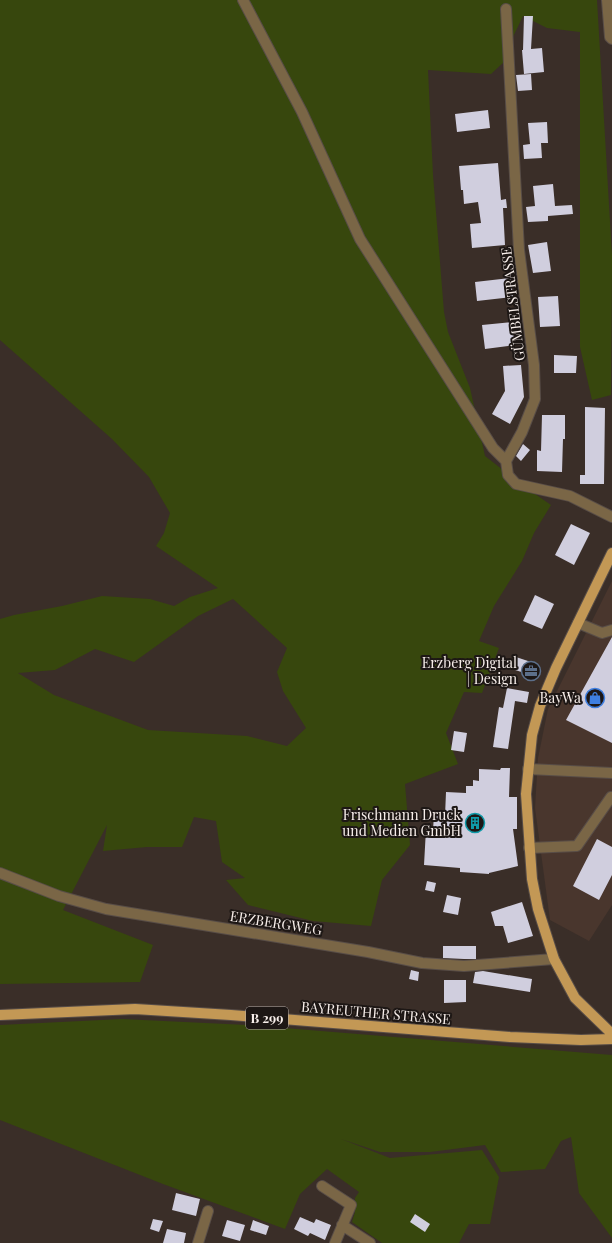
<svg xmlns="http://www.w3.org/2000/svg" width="612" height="1243" font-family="'Playfair Display',serif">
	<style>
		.built { fill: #49362d }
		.green { fill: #37470d; fill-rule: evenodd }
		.building { fill: #d0cede }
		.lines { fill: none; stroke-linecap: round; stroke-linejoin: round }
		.minor-casing { stroke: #584d47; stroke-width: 12 }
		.major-casing { stroke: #584d47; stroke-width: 12 }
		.minor { stroke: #7a6646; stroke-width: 10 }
		.major { stroke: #c39855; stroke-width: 10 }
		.labels { text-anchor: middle; stroke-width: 4; stroke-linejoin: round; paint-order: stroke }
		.shield { fill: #1d1715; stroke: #b6aeaa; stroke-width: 1 }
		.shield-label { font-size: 13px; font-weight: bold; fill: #f7eeea }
		.street-label { font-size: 14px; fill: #f7eeea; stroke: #1d1715 }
		.poi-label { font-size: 14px; fill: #f7eeea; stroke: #1d1715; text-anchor: end }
	</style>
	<rect width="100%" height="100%" fill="#3a2e28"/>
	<path class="built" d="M 612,581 L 612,905 L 589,941 L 550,920 L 535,808 L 538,758 L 548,709 Z"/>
	<path class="green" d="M 0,0 L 597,0 L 612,256 L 611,395 L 592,400 L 580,347 L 580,32 L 547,28 L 523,16 L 511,41 L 505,61 L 491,74 L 428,70 L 433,175 L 444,312 L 448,332 L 470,388 L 485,456 L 522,485 L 551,505 L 534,533 L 522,561 L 494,606 L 479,641 L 499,648 L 482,693 L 464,692 L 446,733 L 458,764 L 405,784 L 410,845 L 382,880 L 371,926 L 313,921 L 248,905 L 226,880 L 245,878 L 222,862 L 216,821 L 194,817 L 182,847 L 147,847 L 103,851 L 107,825 L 63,910 L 153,945 L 140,982 L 0,984 L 0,619 L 14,615 L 62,606 L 102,596 L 150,599 L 174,606 L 190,597 L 218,588 L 156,546 L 164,533 L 170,513 L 149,477 L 112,439 L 0,340 ZM 233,599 L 287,648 L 277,672 L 283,691 L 306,728 L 287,746 L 247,736 L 148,730 L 54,695 L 18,673 L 55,670 L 95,649 L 134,662 L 198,616 Z
		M 122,1019 L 247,1025 L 612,1055 L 612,1238 L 579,1193 L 571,1137 L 561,1141 L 545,1169 L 501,1172 L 485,1145 L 430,1152 L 380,1152 L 341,1139 L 390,1158 L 482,1150 L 499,1177 L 490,1224 L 469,1224 L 459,1243 L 382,1243 L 352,1222 L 355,1212 L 355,1198 L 359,1192 L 327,1169 L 300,1194 L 285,1229 L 163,1184 L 0,1120 L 0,1025 Z"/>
	<path class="building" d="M 524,16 L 533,16 L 531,49 L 542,48 L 544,72 L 524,74 L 522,50 L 523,50 Z
		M 531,74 L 532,90 L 518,91 L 516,75 Z
		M 488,110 L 490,128 L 457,132 L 455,114 Z
		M 547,122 L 548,143 L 541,143 L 542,158 L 524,159 L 523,145 L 530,144 L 528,123 Z
		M 498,163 L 501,200 L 506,199 L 507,208 L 503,208 L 505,245 L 472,248 L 470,224 L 481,223 L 478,202 L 464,204 L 463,190 L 461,190 L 459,166 Z
		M 553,184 L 555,206 L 572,205 L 573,214 L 548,216 L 548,221 L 528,222 L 526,207 L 535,206 L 533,186 Z
		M 547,242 L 551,271 L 533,273 L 528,245 Z
		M 511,278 L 513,297 L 477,301 L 475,282 Z
		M 558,296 L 560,326 L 540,327 L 538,297 Z
		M 512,322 L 515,345 L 485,349 L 482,325 Z
		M 554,355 L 577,356 L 576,373 L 554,373 Z
		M 521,365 L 524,397 L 510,424 L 492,414 L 505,391 L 503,366 Z
		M 585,407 L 605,408 L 604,484 L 580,484 L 580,475 L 585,475 Z
		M 542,415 L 565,415 L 565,439 L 563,439 L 562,472 L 537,471 L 537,450 L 541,451 Z
		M 523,444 L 530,450 L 521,461 L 516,456 Z
		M 571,524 L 590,533 L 574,565 L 555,555 Z
		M 535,595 L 554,604 L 542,629 L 523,621 Z
		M 612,637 L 612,743 L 566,720 Z
		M 516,657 L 537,664 L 534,676 L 512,669 Z
		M 507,688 L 529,692 L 527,703 L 515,701 L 508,749 L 493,747 L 499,707 L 503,708 Z
		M 454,731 L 467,733 L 464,752 L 451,750 Z
		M 501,768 L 510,768 L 509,797 L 517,797 L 517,829 L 513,829 L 518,866 L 489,873 L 489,874 L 460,872 L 460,868 L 424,865 L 426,829 L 433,830 L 434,815 L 445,816 L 446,792 L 466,793 L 466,786 L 473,786 L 473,780 L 479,781 L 479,769 L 500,770 Z
		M 597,839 L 612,847 L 612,875 L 599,900 L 573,886 Z
		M 427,881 L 436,883 L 434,892 L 425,890 Z
		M 447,895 L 461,898 L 458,915 L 443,912 Z
		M 522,902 L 533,936 L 508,943 L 503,926 L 495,926 L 491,912 Z
		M 443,946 L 476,946 L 476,959 L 464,959 L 443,958 Z
		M 411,970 L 419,972 L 418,981 L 409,979 Z
		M 483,971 L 532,979 L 530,992 L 473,983 L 475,972 Z
		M 444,980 L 466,980 L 466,1002 L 444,1003 Z
		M 176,1193 L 200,1199 L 196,1216 L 172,1210 Z
		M 415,1214 L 430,1224 L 425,1232 L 410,1222 Z
		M 300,1217 L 314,1223 L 316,1219 L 331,1225 L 325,1240 L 310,1233 L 308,1236 L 294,1229 Z
		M 153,1219 L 163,1221 L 159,1232 L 150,1229 Z
		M 227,1220 L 245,1225 L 240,1241 L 222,1236 Z
		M 253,1220 L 269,1226 L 266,1235 L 250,1230 Z
		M 167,1229 L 186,1233 L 184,1243 L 163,1243 Z"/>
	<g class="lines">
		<g class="minor-casing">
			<path id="minor" d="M 243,0 L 302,112 L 360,239 L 493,448 L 506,461
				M 607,0 L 610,37 L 612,39
				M 506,9 L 519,250 L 534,365 L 535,399 L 522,432 L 506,461 L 508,475 L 516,484 L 570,496 L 612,517
				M 578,623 L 602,633 L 612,630
				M 528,769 L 612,773
				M 529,848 L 577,846 L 611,797
				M 0,873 L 59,896 L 106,909 L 368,952 L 422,963 L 464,966 L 554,959
				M 322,1186 L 351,1205 L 335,1243
				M 342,1225 L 370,1243
				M 198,1243 L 208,1211"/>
		</g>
		<g class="major-casing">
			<path id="major" d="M 612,553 L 556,668 L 540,706 L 532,735 L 526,794 L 532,879 L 538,909 L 554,959 L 575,998 L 612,1034
				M 0,1015 L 135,1009 L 231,1015 L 510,1037 L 581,1040 L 612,1039"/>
		</g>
		<use href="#minor" class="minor"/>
		<use href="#major" class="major"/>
	</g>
	<defs>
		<g id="office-ring" transform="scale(1)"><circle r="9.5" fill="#1d1715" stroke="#5c6f8a" stroke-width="1.5"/><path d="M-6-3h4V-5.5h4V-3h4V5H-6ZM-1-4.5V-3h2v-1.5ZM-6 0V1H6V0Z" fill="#5c6f8a"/></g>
		<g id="shop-ring" transform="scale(1)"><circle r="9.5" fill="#1d1715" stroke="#3f7fe0" stroke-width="1.5"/><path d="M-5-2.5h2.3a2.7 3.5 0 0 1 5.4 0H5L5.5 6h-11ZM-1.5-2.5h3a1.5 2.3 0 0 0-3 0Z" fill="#3f7fe0"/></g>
		<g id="building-ring" transform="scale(1)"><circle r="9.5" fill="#1d1715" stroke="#0f9aa8" stroke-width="1.5"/><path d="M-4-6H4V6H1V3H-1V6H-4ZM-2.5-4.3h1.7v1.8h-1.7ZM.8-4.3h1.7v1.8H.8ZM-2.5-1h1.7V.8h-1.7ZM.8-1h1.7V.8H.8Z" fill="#0f9aa8"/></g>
	</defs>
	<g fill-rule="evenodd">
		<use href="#office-ring" x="531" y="671"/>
		<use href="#shop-ring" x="595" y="698"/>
		<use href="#building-ring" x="475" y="823"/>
	</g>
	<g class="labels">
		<rect class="shield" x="246" y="1007" width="42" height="22" rx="3"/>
		<g class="shield-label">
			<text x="267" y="1023">B 299</text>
		</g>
		<g class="street-label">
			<text transform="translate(513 304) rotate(-97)" y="5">GÜMBELSTRASSE</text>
			<text transform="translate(276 923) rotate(9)" y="5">ERZBERGWEG</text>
			<text transform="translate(376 1013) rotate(5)" y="5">BAYREUTHER STRASSE</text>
		</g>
		<g class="poi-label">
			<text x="517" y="668">Erzberg Digital<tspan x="517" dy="16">| Design</tspan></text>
			<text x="581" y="703">BayWa</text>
			<text x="461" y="820">Frischmann Druck<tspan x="461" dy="16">und Medien GmbH</tspan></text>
		</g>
	</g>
</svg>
